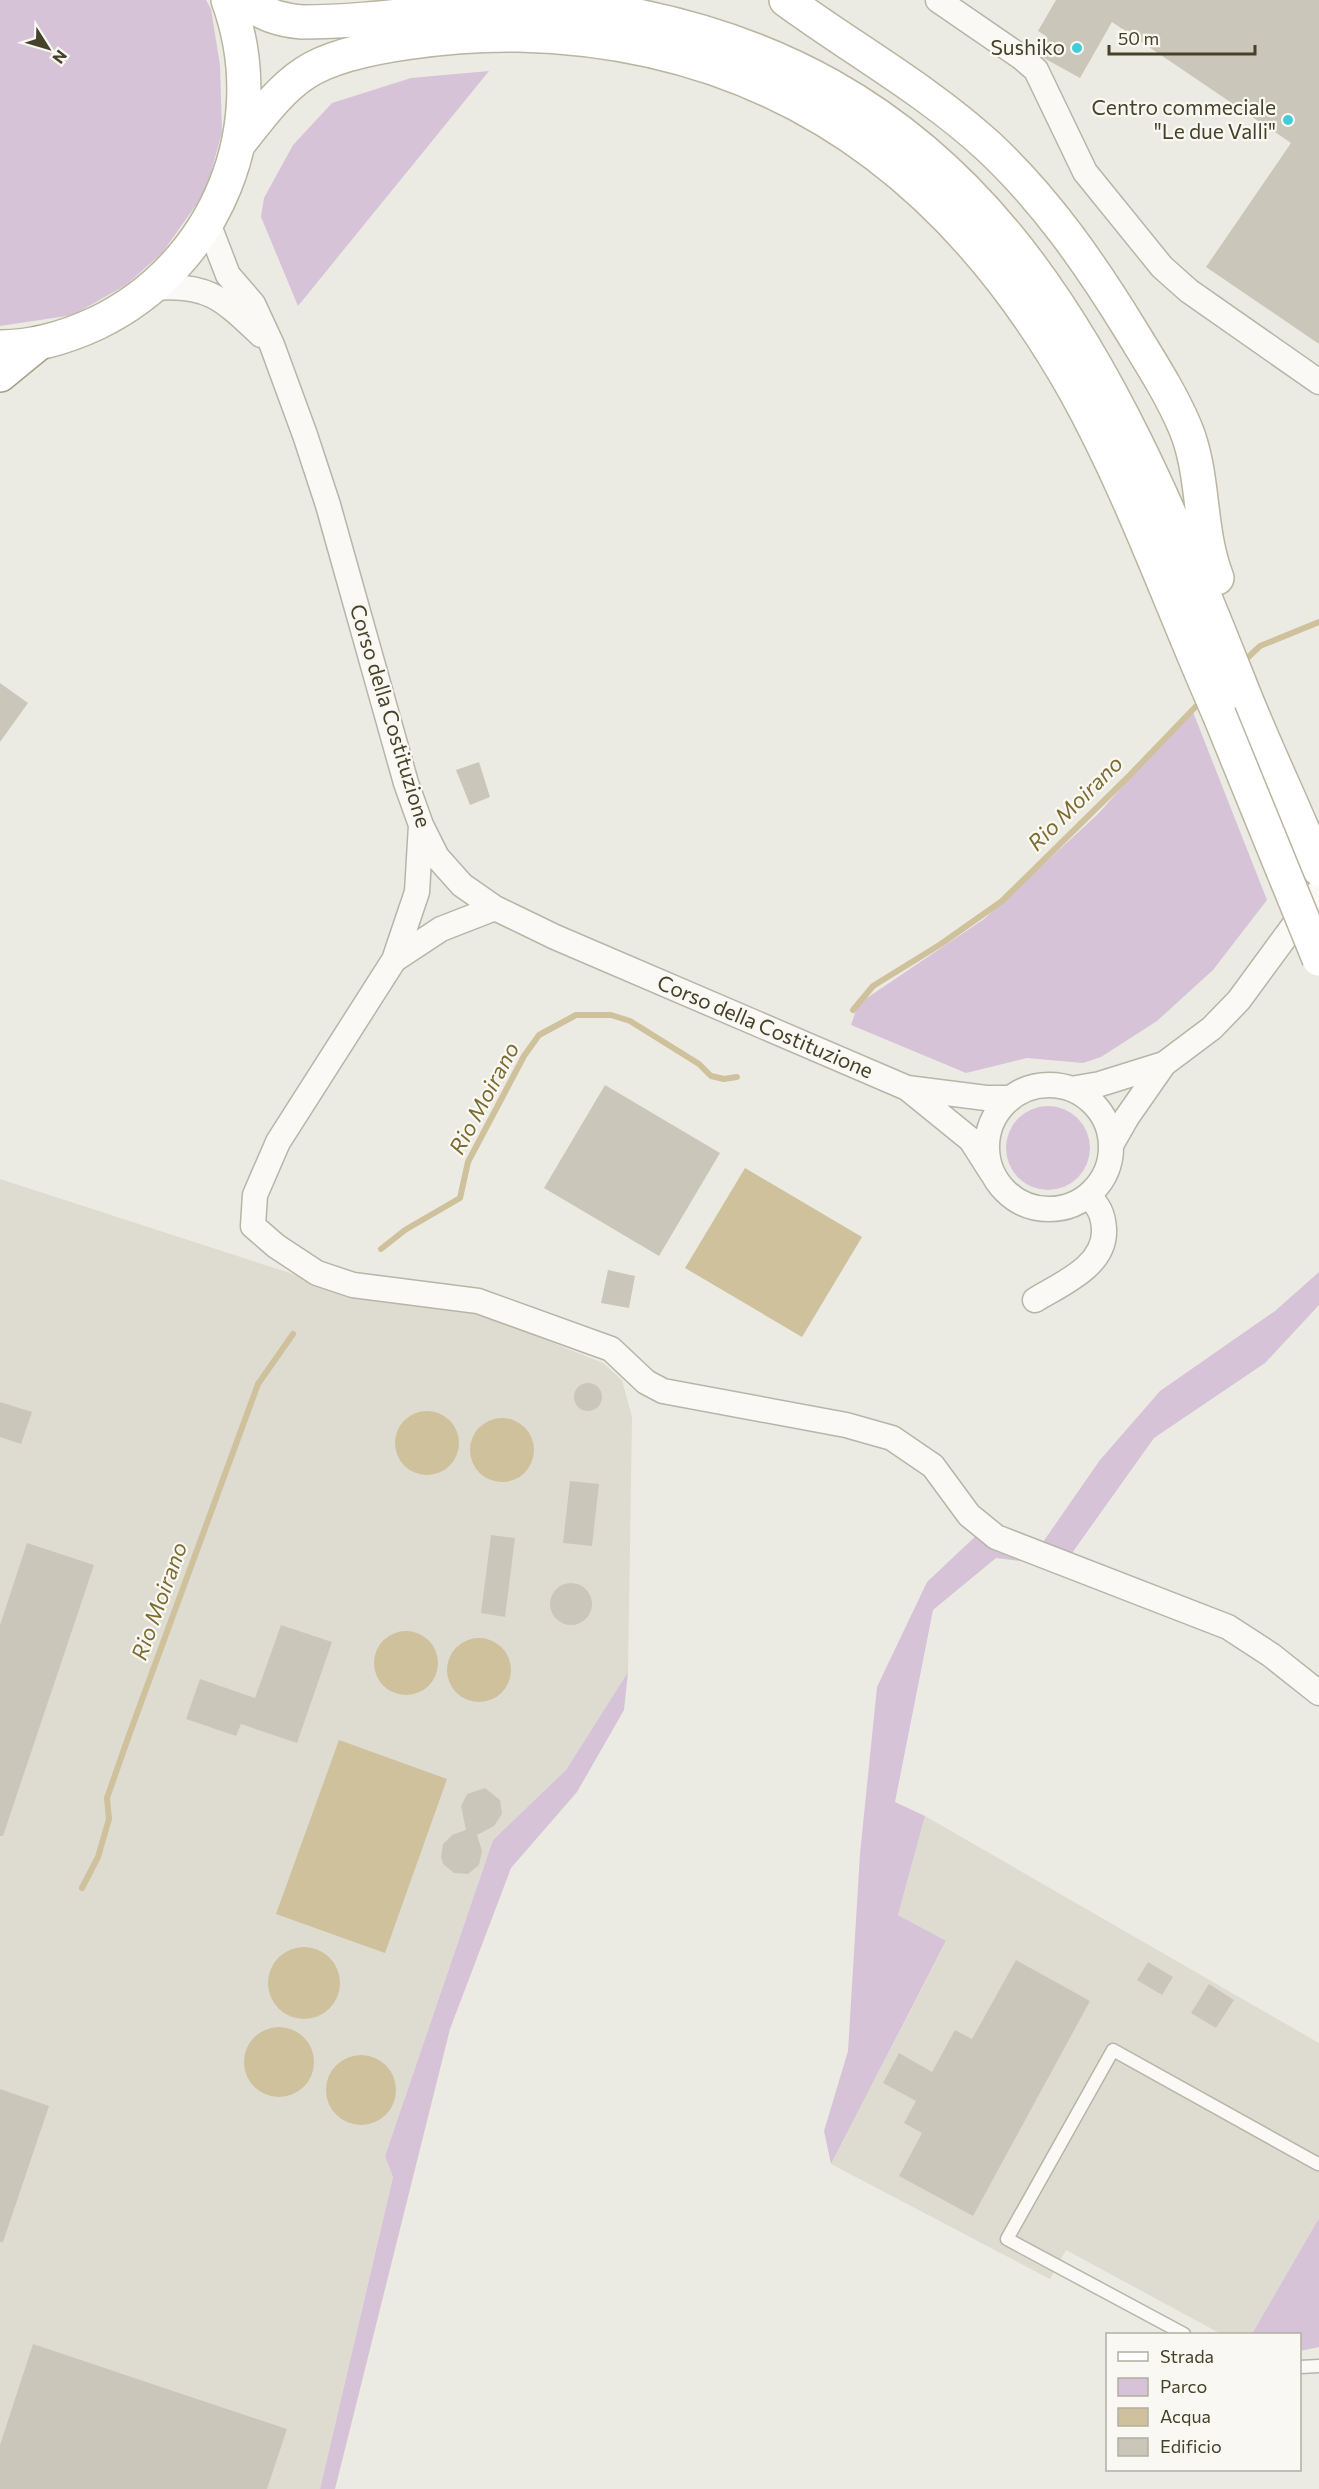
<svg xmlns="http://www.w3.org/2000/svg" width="1319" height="2489" font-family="Commissioner,sans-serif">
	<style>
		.built { fill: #dedcd1 }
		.green { fill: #d6c3d7 }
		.water { fill: #cec19c }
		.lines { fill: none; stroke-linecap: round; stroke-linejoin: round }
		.stream { stroke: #cec19c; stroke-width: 6 }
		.building { fill: #cac7ba }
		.service-casing { stroke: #b7b5a7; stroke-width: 15 }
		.minor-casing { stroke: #b7b5a7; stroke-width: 27 }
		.primary-casing { stroke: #b9b5a1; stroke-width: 36 }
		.trunk-casing { stroke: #a4a089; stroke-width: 36 }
		.service { stroke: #faf9f6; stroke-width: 12 }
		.minor { stroke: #faf9f6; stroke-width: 24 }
		.primary { stroke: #fff; stroke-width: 33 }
		.trunk { stroke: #fff; stroke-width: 33 }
		.primary-bridge-casing { stroke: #b9b5a1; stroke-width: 36; stroke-linecap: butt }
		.primary-bridge { stroke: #fff; stroke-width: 33 }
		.poi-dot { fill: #41cdd8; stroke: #f9f8f3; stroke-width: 2 }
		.labels { text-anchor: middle; stroke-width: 4.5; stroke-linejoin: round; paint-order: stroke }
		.poi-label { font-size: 21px; fill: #464229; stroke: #f9f8f3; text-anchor: end }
		.street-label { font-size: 21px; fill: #464229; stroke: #f9f8f3 }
		.water-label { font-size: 22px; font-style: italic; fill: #7d6c30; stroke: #f9f8f3 }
	</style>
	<rect width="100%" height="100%" fill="#ecebe3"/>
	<path class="built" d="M 0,1179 L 373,1300 L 486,1316 L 603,1363 L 622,1380 L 632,1417 L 628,1672 L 566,1770 L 493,1840 L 385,2156 L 393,2176 L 320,2489 L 0,2489 Z
		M 925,1816 L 1319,2043 L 1319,2218 L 1252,2334 L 1221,2334 L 1066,2250 L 1050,2279 L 831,2164 L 946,1942 L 898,1915 Z"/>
	<path class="green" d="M 0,0 L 206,0 L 211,9 L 220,65 L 222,132 L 206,191 L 162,253 L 126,285 L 73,315 L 0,326 Z
		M 489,71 L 298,306 L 261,217 L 264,198 L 293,145 L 332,103 L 411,78 Z
		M 1193,712 L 1267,900 L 1213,970 L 1157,1021 L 1101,1057 L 1083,1063 L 1027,1058 L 966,1073 L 851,1025 L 858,1004 L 984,919 L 1098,814 L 1179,723 Z
		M1006 1148a42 42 0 1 1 84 0a42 42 0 1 1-84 0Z
		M 1319,1272 L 1319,1305 L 1265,1363 L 1154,1438 L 1072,1553 L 1043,1542 L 1100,1460 L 1160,1391 L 1275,1311 Z
		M 980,1532 L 1046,1564 L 996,1558 L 933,1610 L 895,1802 L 925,1816 L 898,1915 L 946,1941 L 831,2164 L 824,2131 L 848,2051 L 860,1854 L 877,1687 L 927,1582 Z
		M 628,1672 L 624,1710 L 577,1792 L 511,1868 L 450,2029 L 335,2489 L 320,2489 L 393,2177 L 385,2156 L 493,1840 L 566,1770 Z
		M 1319,2218 L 1319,2347 L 1300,2351 L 1300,2334 L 1252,2334 Z"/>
	<path class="water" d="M 745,1168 L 862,1237 L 802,1337 L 685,1268 Z
		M395 1443a32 32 0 1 1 64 0a32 32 0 1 1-64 0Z
		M470 1450a32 32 0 1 1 64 0a32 32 0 1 1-64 0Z
		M374 1663a32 32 0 1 1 64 0a32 32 0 1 1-64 0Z
		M447 1670a32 32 0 1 1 64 0a32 32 0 1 1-64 0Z
		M 339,1740 L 447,1779 L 385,1953 L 276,1914 Z
		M268 1983a36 36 0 1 1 72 0a36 36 0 1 1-72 0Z
		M244 2062a35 35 0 1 1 70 0a35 35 0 1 1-70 0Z
		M326 2090a35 35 0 1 1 70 0a35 35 0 1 1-70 0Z"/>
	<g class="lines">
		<path class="stream" d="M 1241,664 L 1260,646 L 1319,622
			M 853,1010 L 873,986 L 941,944 L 1002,901 L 1127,778 L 1203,699
			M 381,1249 L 405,1230 L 460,1198 L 468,1162 L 524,1056 L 539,1035 L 576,1015 L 611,1015 L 630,1021 L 699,1064 L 711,1076 L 724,1079 L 737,1077
			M 82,1888 L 98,1857 L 109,1819 L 107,1798 L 128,1738 L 258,1384 L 293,1334"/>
	</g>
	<path class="building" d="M 1056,0 L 1319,0 L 1319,344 L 1206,267 L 1291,143 L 1112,22 L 1080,78 L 1042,57 L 1037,52 L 1046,36 L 1038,31 Z
		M 0,683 L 28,703 L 0,742 Z
		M 479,762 L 490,797 L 470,805 L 456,770 Z
		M 605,1085 L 720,1153 L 659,1256 L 544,1188 Z
		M 608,1270 L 635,1276 L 629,1308 L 601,1303 Z
		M574 1397a14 14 0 1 1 28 0a14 14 0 1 1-28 0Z
		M 0,1402 L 32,1412 L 21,1444 L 0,1437 Z
		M 570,1481 L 599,1484 L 592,1546 L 563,1543 Z
		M 491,1535 L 515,1538 L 505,1617 L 481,1613 Z
		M 27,1543 L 94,1565 L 3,1836 L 0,1836 L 0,1625 Z
		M550 1604a21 21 0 1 1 42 0a21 21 0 1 1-42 0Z
		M 281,1625 L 332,1642 L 297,1743 L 241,1724 L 236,1736 L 186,1719 L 200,1679 L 255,1698 Z
		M 485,1788 L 500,1800 L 502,1814 L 494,1826 L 477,1835 L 482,1851 L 479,1865 L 468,1874 L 454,1873 L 443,1864 L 441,1857 L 443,1844 L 452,1835 L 466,1830 L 461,1806 L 467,1794 Z
		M 1016,1960 L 1090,2001 L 973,2216 L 899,2176 L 922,2133 L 904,2123 L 916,2101 L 883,2083 L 899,2053 L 932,2072 L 955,2030 L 972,2039 Z
		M 1148,1962 L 1173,1977 L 1162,1995 L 1137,1980 Z
		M 1209,1984 L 1234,2000 L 1216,2028 L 1191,2013 Z
		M 0,2089 L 49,2106 L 3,2242 L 0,2242 Z
		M 33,2344 L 287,2429 L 267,2489 L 0,2489 L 0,2445 Z"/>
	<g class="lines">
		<g class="service-casing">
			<path id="service" d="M 1184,2334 L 1007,2239 L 1113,2050 L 1318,2164
				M 1300,2367 L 1319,2366"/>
		</g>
		<g class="minor-casing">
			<path id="minor" d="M 938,0 L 1021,57 L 1036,70 L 1085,172 L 1162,267 L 1189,291 L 1319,382
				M 208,223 L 228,275 L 253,304 L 272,345 L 305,435 L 328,505 L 406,783 L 421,825 L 437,857 L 462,885 L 495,908 L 555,937 L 907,1088 L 971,1140 L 992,1173
				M 153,288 C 208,283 223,299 261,335
				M 421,825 L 417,892 L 394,960 L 278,1142 L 255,1195 L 253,1226 L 276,1246 L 317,1273 L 353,1285 L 478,1301 L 611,1349 L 646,1382 L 663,1391 L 846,1425 L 892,1438 L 933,1466 L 969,1515 L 996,1537 L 1228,1627 L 1271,1655 L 1319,1693
				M 394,960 L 441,929 L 495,908
				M987 1147a62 62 0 1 1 124 0a62 62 0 1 1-124 0Z
				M 907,1088 L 986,1098 L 1011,1098
				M 1071,1089 L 1100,1084 L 1164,1064
				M 1111,1145 L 1127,1117 L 1164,1064 L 1212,1028 L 1239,1000 L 1319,891
				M 1035,1300 C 1061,1284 1106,1266 1104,1229 C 1103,1214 1099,1206 1088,1196"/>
		</g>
		<g class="primary-casing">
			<path id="primary" d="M 243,0 C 262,14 279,20 302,22 C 395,22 485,0 577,6 C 978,57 1106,347 1240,684 C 1264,746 1294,806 1319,869
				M 786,0 C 853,49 927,90 988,146 C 1046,200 1091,265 1132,332 C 1151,363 1171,394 1185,427 C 1205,474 1198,530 1217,578
				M 240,142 C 260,117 279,90 305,73 C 350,43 465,34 519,35 C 772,41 952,173 1074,389 C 1132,493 1171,606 1219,714
				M 0,347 C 33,347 67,337 97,323 C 217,265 274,125 228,0"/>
		</g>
		<g class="trunk-casing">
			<path id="trunk" d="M 0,375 L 39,343"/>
		</g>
		<use href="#service" class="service"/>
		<use href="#minor" class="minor"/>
		<use href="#primary" class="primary"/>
		<use href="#trunk" class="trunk"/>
		<g class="primary-bridge-casing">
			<path id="primary-bridge" d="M 1219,714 L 1319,959"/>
		</g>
		<use href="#primary-bridge" class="primary-bridge"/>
	</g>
	<g class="poi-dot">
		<circle cx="1077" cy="48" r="6"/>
		<circle cx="1288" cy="120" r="6"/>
	</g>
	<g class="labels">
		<g class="poi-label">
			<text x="1065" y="55">Sushiko</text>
			<text x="1276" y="115">Centro commeciale<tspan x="1276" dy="24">"Le due Valli"</tspan></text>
		</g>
		<g class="street-label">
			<text transform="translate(390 716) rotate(73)" y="7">Corso della Costituzione</text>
			<text transform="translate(765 1027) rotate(23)" y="7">Corso della Costituzione</text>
		</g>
		<g class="water-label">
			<text transform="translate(1075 803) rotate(-45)" y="8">Rio Moirano</text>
			<text transform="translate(484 1098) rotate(-62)" y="8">Rio Moirano</text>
			<text transform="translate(159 1601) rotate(-70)" y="8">Rio Moirano</text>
		</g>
	</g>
	<rect x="1106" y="2333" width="195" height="138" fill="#f9f8f3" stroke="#b1afa2" stroke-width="1.5"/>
	<rect x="1118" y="2352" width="30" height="9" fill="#ffffff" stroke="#b1afa2" stroke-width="1.5"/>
	<text x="1160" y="2363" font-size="18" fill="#464229">Strada</text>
	<rect x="1118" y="2378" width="30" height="18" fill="#d6c3d7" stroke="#b1afa2" stroke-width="1.5"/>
	<text x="1160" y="2393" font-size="18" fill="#464229">Parco</text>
	<rect x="1118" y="2408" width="30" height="18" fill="#cec19c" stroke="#b1afa2" stroke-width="1.5"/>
	<text x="1160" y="2423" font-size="18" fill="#464229">Acqua</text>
	<rect x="1118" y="2438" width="30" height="18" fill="#cac7ba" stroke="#b1afa2" stroke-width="1.5"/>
	<text x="1160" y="2453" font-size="18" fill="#464229">Edificio</text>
	<g transform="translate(48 48) rotate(127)" stroke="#f9f8f3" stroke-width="4.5" paint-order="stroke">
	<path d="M0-4.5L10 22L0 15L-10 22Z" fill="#464229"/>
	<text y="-9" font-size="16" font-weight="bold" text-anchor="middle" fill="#464229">N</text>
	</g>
	<path d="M1109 45v9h146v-9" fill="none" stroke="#464229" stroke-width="3"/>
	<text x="1118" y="45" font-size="18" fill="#464229" stroke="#f9f8f3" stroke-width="4.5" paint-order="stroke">50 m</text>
</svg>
